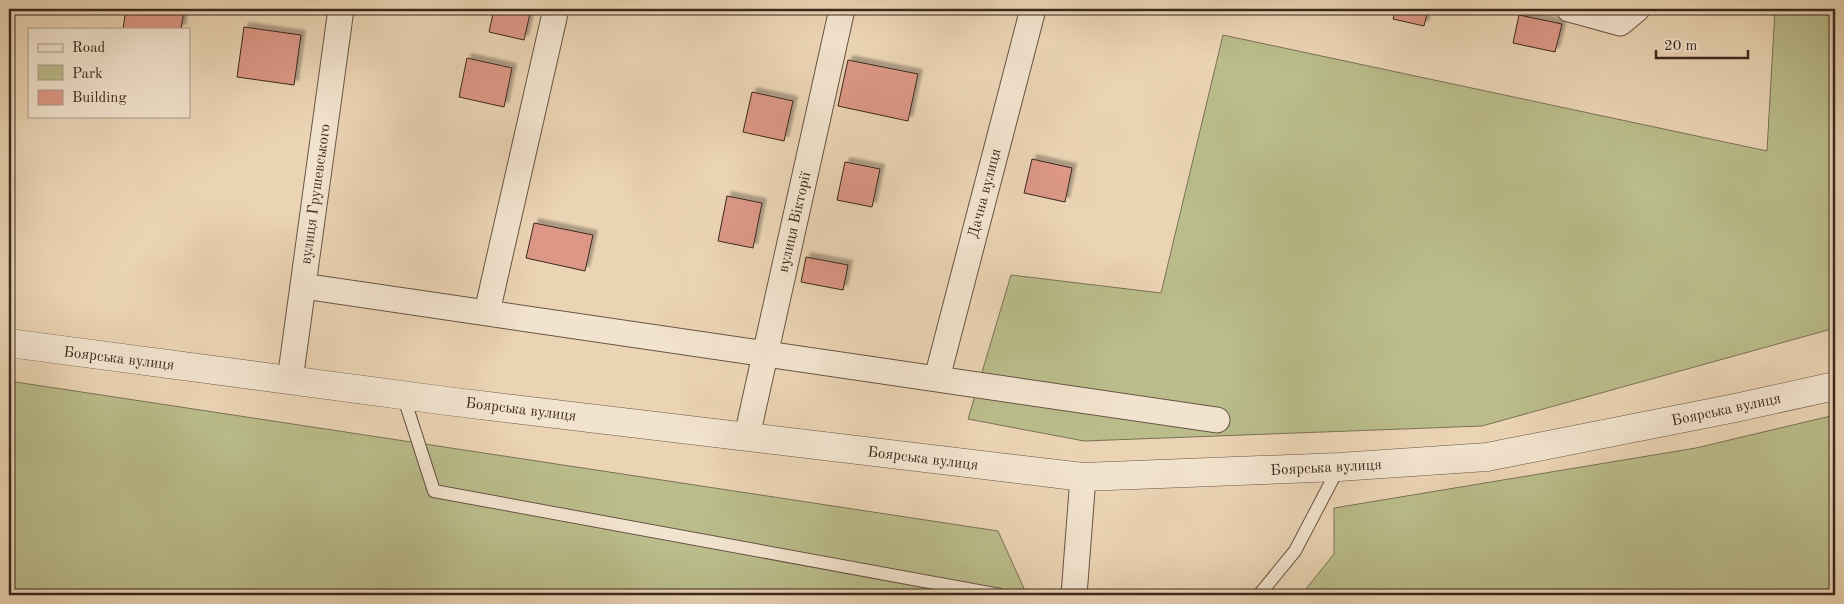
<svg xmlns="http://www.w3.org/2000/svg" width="1844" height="604" font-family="'Old Standard TT',serif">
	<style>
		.green { fill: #babc8b; stroke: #7a7254 }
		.building { fill: #dc9786; stroke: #3b291d; filter: url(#shadow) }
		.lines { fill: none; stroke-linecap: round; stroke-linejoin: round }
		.service-casing { stroke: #675443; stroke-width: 14 }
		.minor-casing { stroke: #675443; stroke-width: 27 }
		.tertiary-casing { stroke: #675443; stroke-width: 29 }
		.service { stroke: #f2e3ce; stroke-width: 12 }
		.minor { stroke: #f2e3ce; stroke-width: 25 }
		.tertiary { stroke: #f2e3ce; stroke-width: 28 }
		.labels { text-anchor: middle; stroke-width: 5; stroke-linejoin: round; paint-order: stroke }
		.street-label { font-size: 15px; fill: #3b291d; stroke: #f2e3ce }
	</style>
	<defs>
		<filter id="shadow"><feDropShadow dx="4.5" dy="-4.5" stdDeviation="1" flood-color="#0004"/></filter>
	</defs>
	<rect width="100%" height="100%" fill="#ebd4b4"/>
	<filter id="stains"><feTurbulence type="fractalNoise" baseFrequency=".004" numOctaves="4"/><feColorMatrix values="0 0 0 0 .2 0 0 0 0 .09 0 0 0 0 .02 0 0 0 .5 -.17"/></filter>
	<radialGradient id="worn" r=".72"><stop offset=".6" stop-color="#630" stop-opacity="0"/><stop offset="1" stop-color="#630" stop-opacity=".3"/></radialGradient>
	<path class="green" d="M 1775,9 L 1835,9 L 1835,328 L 1482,426 L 1084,441 L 968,419 L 1011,275 L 1161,293 L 1223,35 L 1767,151 Z
		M 9,381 L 998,531 L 1027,595 L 9,595 Z
		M 1835,415 L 1835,595 L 1301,595 L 1334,554 L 1334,508 L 1696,448 Z"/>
	<path class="building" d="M 126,9 L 167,9 L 184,11 L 181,29 L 123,29 Z
		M 494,9 L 531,9 L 524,40 L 489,32 Z
		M 1396,9 L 1428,9 L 1424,26 L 1393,19 Z
		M 1688,9 L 1710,9 L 1709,13 Z
		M 1519,15 L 1562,24 L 1555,52 L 1513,43 Z
		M 244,27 L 301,35 L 294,85 L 237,77 Z
		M 467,58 L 512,68 L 504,107 L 459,97 Z
		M 848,60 L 918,74 L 908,121 L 838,106 Z
		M 752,92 L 793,101 L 784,141 L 743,132 Z
		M 1032,159 L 1072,168 L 1065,202 L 1024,193 Z
		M 845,162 L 880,169 L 872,207 L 837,200 Z
		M 727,196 L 762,203 L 753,248 L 718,241 Z
		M 534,223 L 593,235 L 585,271 L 526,258 Z
		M 806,257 L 848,265 L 843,290 L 801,282 Z"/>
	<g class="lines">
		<g class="service-casing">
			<path id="service" d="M 403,395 L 434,491 L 1000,595
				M 1259,595 L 1295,551 L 1339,467"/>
		</g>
		<g class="minor-casing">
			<path id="minor" d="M 1569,9 L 1620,23 L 1637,9
				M 303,286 L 1217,420
				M 487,312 L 556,9
				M 937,378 L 1033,9
				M 290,380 L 341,9
				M 747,436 L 842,9
				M 1074,595 L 1083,477"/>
		</g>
		<g class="tertiary-casing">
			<path id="tertiary" d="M 9,343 L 447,401 L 1083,477 L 1339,467 L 1487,457 L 1735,408 L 1835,386"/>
		</g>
		<use href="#service" class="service"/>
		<use href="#minor" class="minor"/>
		<use href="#tertiary" class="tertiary"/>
	</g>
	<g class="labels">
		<g class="street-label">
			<text transform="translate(984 193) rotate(-75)" y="5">Дачна вулиця</text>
			<text transform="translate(315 194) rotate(-82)" y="5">вулиця Грушевського</text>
			<text transform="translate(794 222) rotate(-77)" y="5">вулиця Вікторії</text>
			<text transform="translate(119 358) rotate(7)" y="5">Боярська вулиця</text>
			<text transform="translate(521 409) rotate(7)" y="5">Боярська вулиця</text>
			<text transform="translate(1726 409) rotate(-12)" y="5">Боярська вулиця</text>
			<text transform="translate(923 458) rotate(7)" y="5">Боярська вулиця</text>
			<text transform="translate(1326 467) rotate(-3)" y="5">Боярська вулиця</text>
		</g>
	</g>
	<rect width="1844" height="604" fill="none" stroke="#ebd4b4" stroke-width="30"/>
	<rect x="10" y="10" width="1824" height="584" fill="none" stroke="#3b291d" stroke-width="2.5"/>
	<rect x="15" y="15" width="1814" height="574" fill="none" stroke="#3b291d"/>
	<rect x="28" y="28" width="162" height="90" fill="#f2e3ce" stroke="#a99987"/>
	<rect x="38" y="44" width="25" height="8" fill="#f2e3ce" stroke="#a99987"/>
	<text x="72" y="52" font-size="15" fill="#3b291d">Road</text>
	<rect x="38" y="65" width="25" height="15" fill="#babc8b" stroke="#a99987"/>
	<text x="72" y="78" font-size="15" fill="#3b291d">Park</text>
	<rect x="38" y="90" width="25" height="15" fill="#dc9786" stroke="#a99987"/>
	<text x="72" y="102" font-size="15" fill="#3b291d">Building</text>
	<path d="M1656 50v8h92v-8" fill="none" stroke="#3b291d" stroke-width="2.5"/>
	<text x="1664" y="50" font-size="15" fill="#3b291d" stroke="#f2e3ce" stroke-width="4" paint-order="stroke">20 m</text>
	<rect width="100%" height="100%" filter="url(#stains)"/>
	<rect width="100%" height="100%" fill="url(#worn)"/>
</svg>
